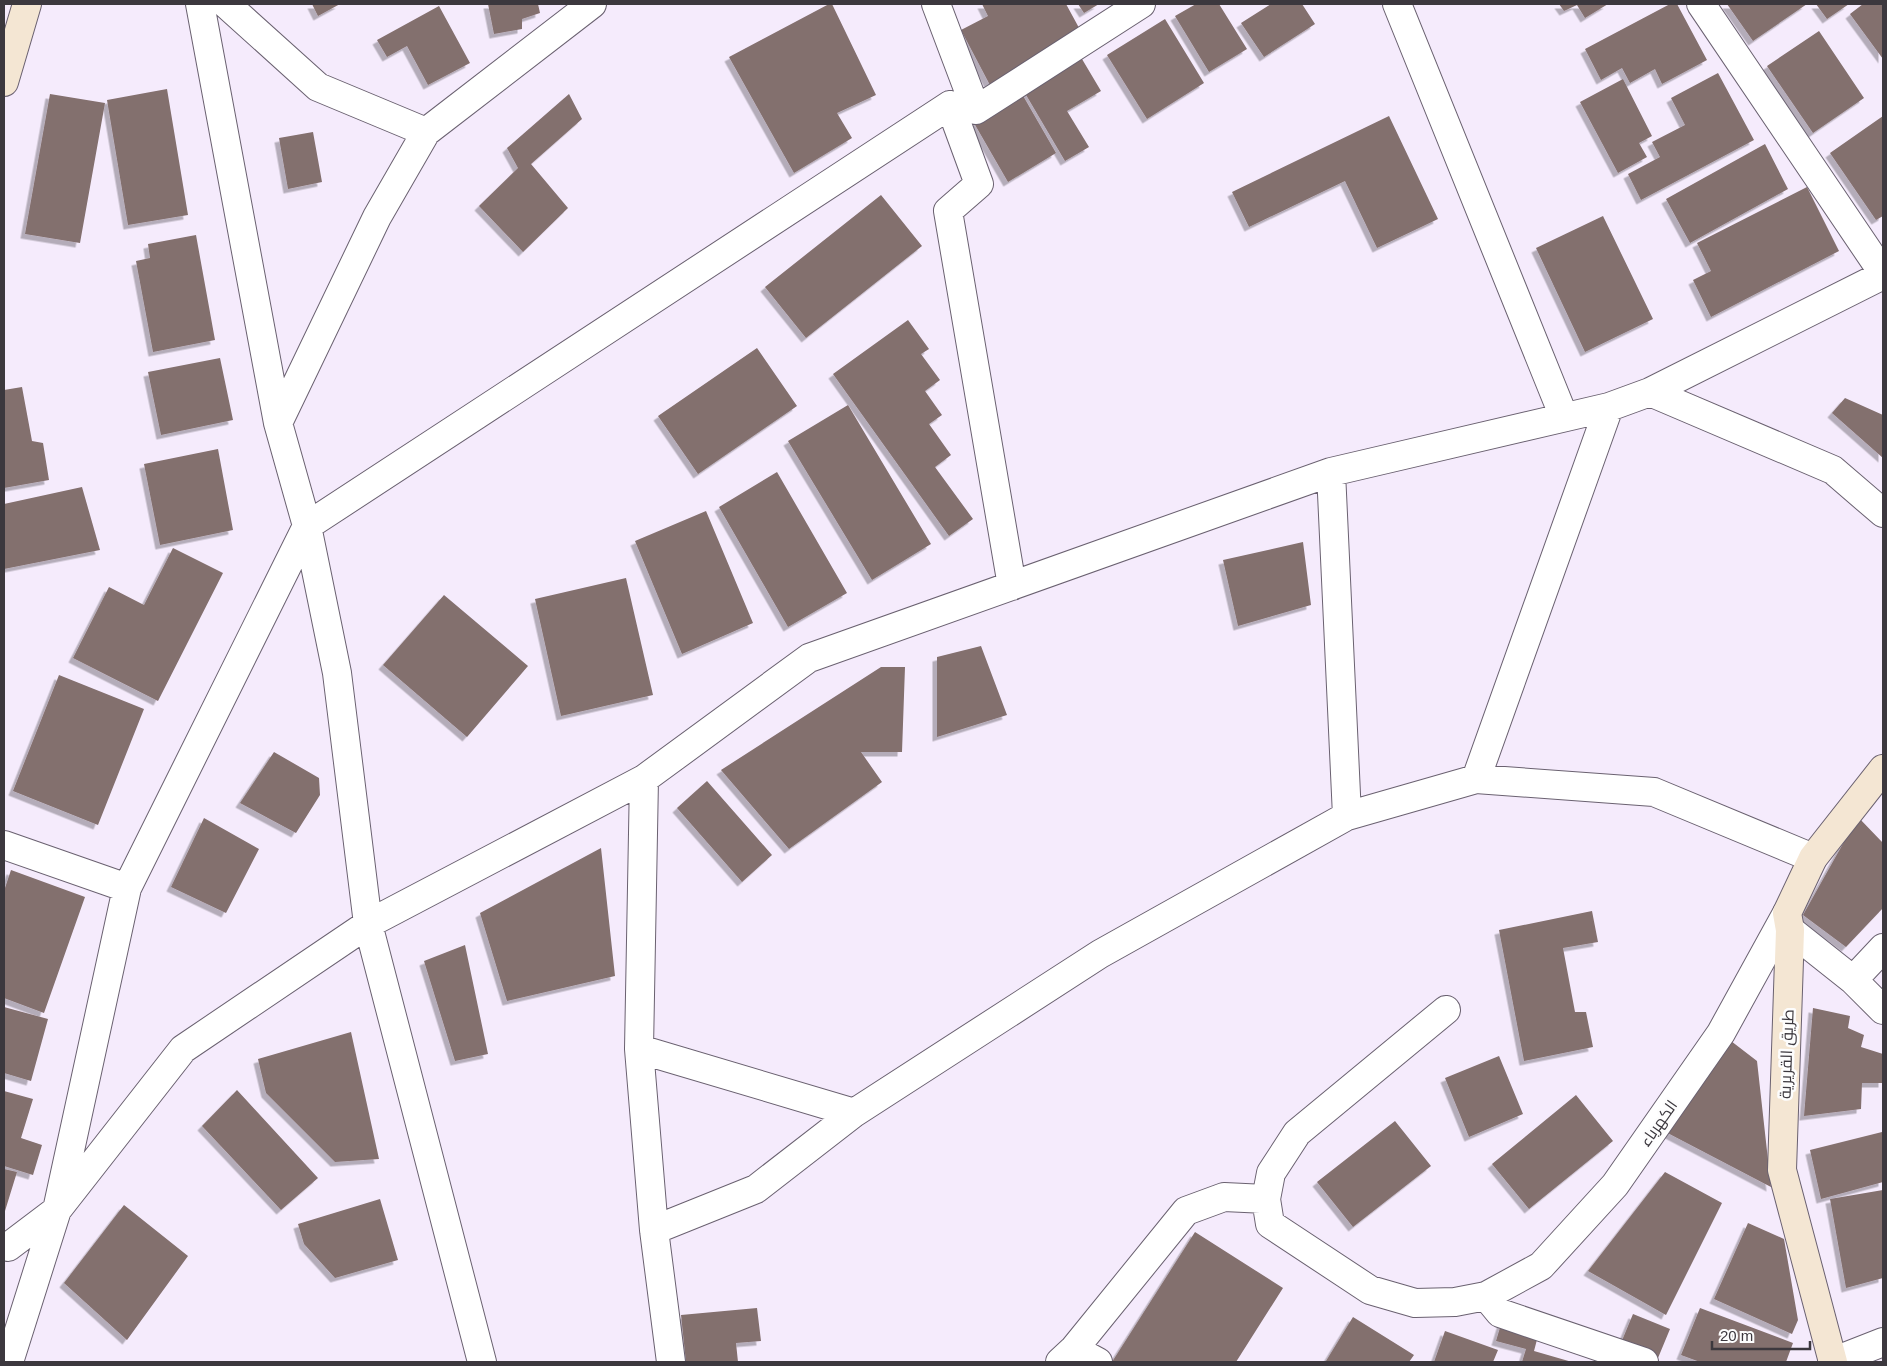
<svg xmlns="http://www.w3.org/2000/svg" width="1887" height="1366" font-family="Arial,Cairo,sans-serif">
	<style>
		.building { fill: #836f6e; filter: url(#shadow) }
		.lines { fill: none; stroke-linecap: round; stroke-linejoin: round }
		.street-casing { stroke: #6a6170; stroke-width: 30 }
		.secondary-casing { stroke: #6a6170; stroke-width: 30 }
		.street { stroke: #fff; stroke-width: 28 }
		.secondary { stroke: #f4e6d3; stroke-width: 28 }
		.labels { text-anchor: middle; stroke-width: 5; stroke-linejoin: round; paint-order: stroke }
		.street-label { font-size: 16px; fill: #3c383e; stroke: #fdfdfd }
	</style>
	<defs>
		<filter id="shadow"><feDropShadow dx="-4.5" dy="4.5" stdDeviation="0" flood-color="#0004"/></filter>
	</defs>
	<rect width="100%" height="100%" fill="#f5ebfc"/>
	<path class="building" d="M 312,4 L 340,4 L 318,16 Z
		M 488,4 L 538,4 L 540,13 L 522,19 L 522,29 L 494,34 Z
		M 829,4 L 832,4 L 876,95 L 837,113 L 852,138 L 794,173 L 729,57 Z
		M 982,4 L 1066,4 L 1084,37 L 991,87 L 961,30 L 988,16 Z
		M 1078,4 L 1099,4 L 1084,13 Z
		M 1196,4 L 1219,4 L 1247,49 L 1209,72 L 1175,16 Z
		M 1271,4 L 1302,4 L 1315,24 L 1264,57 L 1241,23 Z
		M 1559,4 L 1608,4 L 1585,18 L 1577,5 L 1564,11 Z
		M 1670,4 L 1677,4 L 1707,60 L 1662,84 L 1655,69 L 1630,83 L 1622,68 L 1601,80 L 1585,49 Z
		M 1727,4 L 1807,4 L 1753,41 Z
		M 1816,4 L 1849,4 L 1827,19 Z
		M 1863,4 L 1883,4 L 1883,59 L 1850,14 Z
		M 439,6 L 470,63 L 428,85 L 407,46 L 387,57 L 377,40 Z
		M 1165,19 L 1204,83 L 1147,119 L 1107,55 Z
		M 1819,31 L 1864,98 L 1813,133 L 1767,66 Z
		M 1079,54 L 1101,91 L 1067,111 L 1089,147 L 1065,161 L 1022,88 Z
		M 1718,73 L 1754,140 L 1641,200 L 1628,174 L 1660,157 L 1652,142 L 1685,125 L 1671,98 Z
		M 1623,79 L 1652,136 L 1639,143 L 1647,157 L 1618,173 L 1580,102 Z
		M 167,89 L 188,215 L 128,225 L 107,100 Z
		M 50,94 L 105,103 L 80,243 L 25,234 Z
		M 569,94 L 582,119 L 531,164 L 568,208 L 523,252 L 479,206 L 518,168 L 507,148 Z
		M 1022,94 L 1056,153 L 1008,182 L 974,123 Z
		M 1389,116 L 1438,219 L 1377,248 L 1345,181 L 1249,227 L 1232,192 Z
		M 1883,116 L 1883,216 L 1876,220 L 1830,153 Z
		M 313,132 L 322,182 L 288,189 L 279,138 Z
		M 1765,144 L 1788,189 L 1690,243 L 1666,199 Z
		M 1807,187 L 1839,251 L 1711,317 L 1693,280 L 1711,271 L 1697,243 Z
		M 881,195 L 922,246 L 806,338 L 765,287 Z
		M 1603,216 L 1653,319 L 1585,352 L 1536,248 Z
		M 196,235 L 215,340 L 153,352 L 136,261 L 150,258 L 148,244 Z
		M 908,320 L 929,349 L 921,354 L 940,380 L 925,391 L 942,415 L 929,424 L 951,455 L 935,467 L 973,519 L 949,536 L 833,374 Z
		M 757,348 L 797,406 L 698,474 L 658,416 Z
		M 220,358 L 233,420 L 161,435 L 148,372 Z
		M 22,387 L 32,441 L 43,443 L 49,480 L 4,488 L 4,390 Z
		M 1845,398 L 1883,415 L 1883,458 L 1832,413 Z
		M 848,405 L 931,544 L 872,580 L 788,441 Z
		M 218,449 L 233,530 L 160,545 L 144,464 Z
		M 777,472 L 847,593 L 788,627 L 719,507 Z
		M 82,487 L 100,550 L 4,569 L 4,504 Z
		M 706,511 L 753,623 L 682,654 L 635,541 Z
		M 1303,542 L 1311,605 L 1238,626 L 1223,560 Z
		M 173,548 L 223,573 L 158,701 L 73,658 L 109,587 L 144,605 Z
		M 626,578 L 653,695 L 561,716 L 535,599 Z
		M 444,595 L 528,666 L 467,737 L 383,665 Z
		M 981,646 L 1007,715 L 937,737 L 937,657 Z
		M 881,667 L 905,667 L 902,752 L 861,752 L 882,782 L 789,849 L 721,770 Z
		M 59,675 L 144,709 L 98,825 L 13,791 Z
		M 274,752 L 319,778 L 320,795 L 296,833 L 240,803 Z
		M 707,781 L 772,855 L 742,882 L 677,808 Z
		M 1858,817 L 1883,843 L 1883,908 L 1846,947 L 1803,915 Z
		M 204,818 L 259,849 L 226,913 L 171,887 Z
		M 601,848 L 615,976 L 507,1001 L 480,913 Z
		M 11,870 L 85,897 L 44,1013 L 4,998 L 4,891 Z
		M 1592,911 L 1598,942 L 1563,948 L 1575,1012 L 1586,1012 L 1593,1047 L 1524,1061 L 1499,930 Z
		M 465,945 L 488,1054 L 455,1061 L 424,961 Z
		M 4,1007 L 48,1019 L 31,1081 L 4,1073 Z
		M 1813,1008 L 1850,1016 L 1848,1028 L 1864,1035 L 1861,1047 L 1883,1054 L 1883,1083 L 1862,1083 L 1861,1109 L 1804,1116 Z
		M 351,1032 L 379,1159 L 335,1162 L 266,1093 L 258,1059 Z
		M 1731,1041 L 1757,1061 L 1771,1187 L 1660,1129 Z
		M 1499,1056 L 1523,1114 L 1469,1137 L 1445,1078 Z
		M 237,1090 L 318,1178 L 281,1210 L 202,1126 Z
		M 4,1091 L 33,1099 L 21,1138 L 42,1145 L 33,1175 L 4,1166 Z
		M 1576,1095 L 1613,1141 L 1529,1209 L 1492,1164 Z
		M 1395,1121 L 1431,1166 L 1353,1227 L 1317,1182 Z
		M 1882,1132 L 1883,1182 L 1821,1199 L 1810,1150 Z
		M 4,1169 L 17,1172 L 5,1211 L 4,1211 Z
		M 1665,1172 L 1722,1203 L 1666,1315 L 1588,1271 Z
		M 1883,1190 L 1883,1278 L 1846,1288 L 1830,1199 Z
		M 380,1199 L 398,1260 L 335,1278 L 304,1244 L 298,1224 Z
		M 124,1205 L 188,1256 L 127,1340 L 64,1283 Z
		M 1748,1223 L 1784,1239 L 1798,1320 L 1792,1334 L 1714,1299 Z
		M 1195,1232 L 1283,1288 L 1236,1362 L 1112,1362 Z
		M 757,1308 L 761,1341 L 736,1343 L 738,1362 L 686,1362 L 681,1315 Z
		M 1700,1308 L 1793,1343 L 1786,1362 L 1700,1362 L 1681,1355 Z
		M 1633,1314 L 1670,1329 L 1658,1358 L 1621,1343 Z
		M 1353,1317 L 1414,1355 L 1409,1362 L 1326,1361 Z
		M 1502,1321 L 1539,1332 L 1534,1351 L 1572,1362 L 1522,1362 L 1526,1349 L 1496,1341 Z
		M 1445,1331 L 1498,1350 L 1493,1362 L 1434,1362 Z"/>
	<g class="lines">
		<g class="street-casing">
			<path id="street" d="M 200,4 L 278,423 L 307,526 L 337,673 L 368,924 L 482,1362
				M 226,4 L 318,87 L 426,132
				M 936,4 L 976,110
				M 1397,4 L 1564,417
				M 1701,4 L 1883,273
				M 950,105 L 979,184 L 948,211 L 1012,586
				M 1650,392 L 1833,470 L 1883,513
				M 278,423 L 377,217 L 426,132 L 592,4
				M 1331,472 L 1347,816
				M 644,779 L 639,1049 L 654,1230 L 671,1362
				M 1476,779 L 1609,407
				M 4,845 L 127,888
				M 1790,930 L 1853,980 L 1883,1010
				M 1853,980 L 1883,948
				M 1446,1010 L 1297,1133 L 1271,1173 L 1266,1199 L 1270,1224 L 1370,1290 L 1415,1303 L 1455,1302 L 1486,1296 L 1541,1266 L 1615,1185 L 1721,1033 L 1787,913
				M 639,1049 L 854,1113
				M 654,1230 L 756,1189 L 854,1113 L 1100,954 L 1347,816 L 1476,779 L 1654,792 L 1813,858
				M 4,1246 L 8,1247 L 57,1210 L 183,1049 L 368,924 L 644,779 L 809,658 L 1331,472 L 1609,407 L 1650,392 L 1883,275
				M 1486,1296 L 1500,1313 L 1644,1362
				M 1074,1349 L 1098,1362
				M 9,1362 L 57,1210 L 127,888 L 307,526 L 950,105 L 976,110 L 1141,4
				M 1060,1362 L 1074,1349 L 1186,1211 L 1224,1197 L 1266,1199
				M 1832,1362 L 1883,1342"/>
		</g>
		<g class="secondary-casing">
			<path id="secondary" d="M 4,82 L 27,4
				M 1833,1362 L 1782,1170 L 1790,930 L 1787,913 L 1813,858 L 1883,769"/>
		</g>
		<use href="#street" class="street"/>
		<use href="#secondary" class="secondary"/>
	</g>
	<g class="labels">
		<g class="street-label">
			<text transform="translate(1786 1054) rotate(-88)" y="6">طريق القريرية</text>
			<text transform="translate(1658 1123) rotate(-55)" y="6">الكهرباء</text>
		</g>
	</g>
	<rect width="1887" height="1366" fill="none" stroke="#3c383e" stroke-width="10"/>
	<path d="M1712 1341v8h98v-8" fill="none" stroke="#3c383e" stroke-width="2.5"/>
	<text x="1720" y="1341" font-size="15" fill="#3c383e" stroke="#fdfdfd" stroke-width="4" paint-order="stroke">20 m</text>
</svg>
